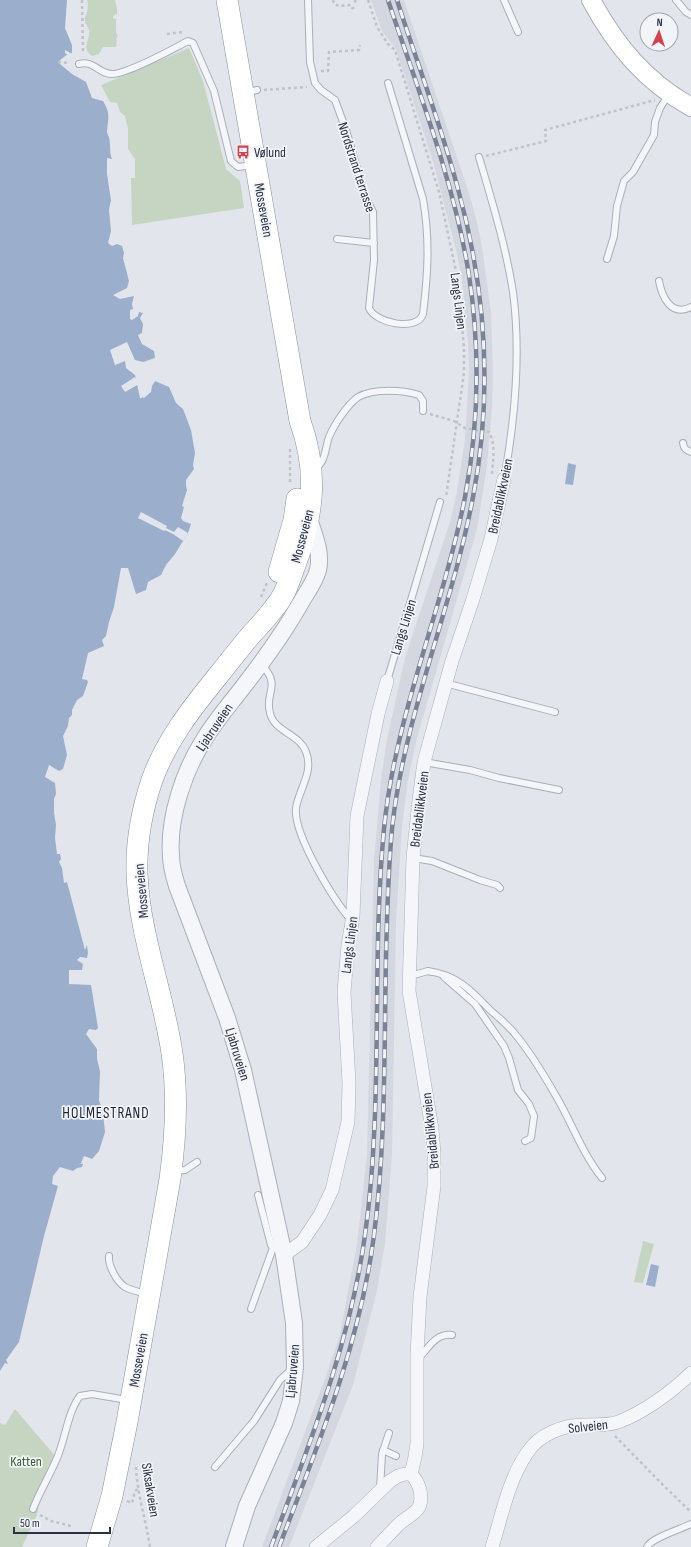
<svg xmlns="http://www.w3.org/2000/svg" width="691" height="1547" font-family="'Sofia Sans Condensed',sans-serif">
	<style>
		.built { fill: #d4d7e0 }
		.green { fill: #c6d5c2 }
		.water { fill: #9bafcc }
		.pier { fill: #e2e5eb }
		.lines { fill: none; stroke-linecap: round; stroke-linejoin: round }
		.service-casing { stroke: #aaafb9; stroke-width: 8 }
		.minor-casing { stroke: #aaafb9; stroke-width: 14 }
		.tertiary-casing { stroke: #aaafb9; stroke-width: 18 }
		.secondary-casing { stroke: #aaafb9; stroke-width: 20 }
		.trunk-casing { stroke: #8890a2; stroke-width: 22 }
		.path { stroke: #c0c3ca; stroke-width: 2.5; stroke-dasharray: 3 3; stroke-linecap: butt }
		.service { stroke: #f5f6f9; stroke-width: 6 }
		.minor { stroke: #f5f6f9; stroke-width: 13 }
		.tertiary { stroke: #f5f6f9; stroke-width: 16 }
		.secondary { stroke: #fff; stroke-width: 18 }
		.trunk { stroke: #fff; stroke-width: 21 }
		.rail-casing { stroke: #7a8295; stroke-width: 4.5 }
		.rail { stroke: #f2f4f8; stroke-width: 3; stroke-dasharray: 9; stroke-linecap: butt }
		.labels { text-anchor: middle; stroke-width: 3.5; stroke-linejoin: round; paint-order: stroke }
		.poi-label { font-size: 14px; fill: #293143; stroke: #f2f4f8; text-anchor: start }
		.street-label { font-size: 14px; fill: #293143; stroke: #f2f4f8 }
		.park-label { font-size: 14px; fill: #3a6036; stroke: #f2f4f8 }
		.neighbourhood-label { font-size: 15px; letter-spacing: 1px; fill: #1b2234; stroke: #f2f4f8 }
	</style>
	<rect width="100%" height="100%" fill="#e2e5eb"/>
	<path class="built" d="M 371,0 L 404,0 L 468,190 L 477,222 L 482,247 L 491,313 L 493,371 L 492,407 L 487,466 L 477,529 L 417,738 L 408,780 L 402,826 L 396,922 L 392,1155 L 385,1244 L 377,1290 L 353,1385 L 289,1547 L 262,1547 L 326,1376 L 340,1335 L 349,1286 L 357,1244 L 367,1155 L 374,860 L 381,780 L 387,739 L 405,658 L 450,522 L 457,492 L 465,439 L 467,407 L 469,368 L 468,344 L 462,279 L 457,254 L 433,161 L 396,49 L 382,31 Z"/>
	<path class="green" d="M 87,0 L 115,0 L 117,9 L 117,14 L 113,16 L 113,18 L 116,19 L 116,32 L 118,36 L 116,39 L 117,40 L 116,47 L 103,47 L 99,54 L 92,56 C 80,47 91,40 89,30 C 88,26 84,23 85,18 C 87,12 89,7 87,0 Z
		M 189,48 L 203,81 L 226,169 L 240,181 L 244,208 L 132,225 L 131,178 L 135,178 L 135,159 L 128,149 L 128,129 L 125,116 L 120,112 L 117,103 L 110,102 L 101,85 Z
		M 643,1241 L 654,1244 L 643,1283 L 634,1282 Z
		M 15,1409 L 57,1458 L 42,1487 L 37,1515 L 22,1547 L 0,1547 L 0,1423 L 5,1425 Z"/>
	<path class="water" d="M 0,0 L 77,0 L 73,53 L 68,54 L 60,60 L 60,64 L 72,74 L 86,82 L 92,98 L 103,101 C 111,114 108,118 107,131 C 107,132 108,136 109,137 C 111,145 109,152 112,159 L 107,158 L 107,174 L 111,200 L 109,210 L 111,231 L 108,243 L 112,246 L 117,244 L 122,246 L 124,253 L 123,258 L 129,281 L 127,288 L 113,295 L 120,299 L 134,296 L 132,304 L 133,309 L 130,310 L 130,319 L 132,320 L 138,316 L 139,312 L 143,313 L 140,318 L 143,324 L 142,333 L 138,335 L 142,344 L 154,351 L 155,358 L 143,362 L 135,360 L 127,342 L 110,350 L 115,365 L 125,361 L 126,368 L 135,375 L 140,398 L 142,398 L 142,397 L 144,398 L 151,392 L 152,386 L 155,381 L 169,387 L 176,403 L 183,409 L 191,430 L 195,453 L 193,465 L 194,469 L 186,480 L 186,486 L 187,490 L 182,506 L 184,507 L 181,518 L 183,521 L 191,524 L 188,533 L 175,554 L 166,565 L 161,575 L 148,582 L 146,590 L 136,594 L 128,568 L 121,568 L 114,607 L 109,622 L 106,636 L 102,640 L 104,646 L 88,653 L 82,679 L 87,680 L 88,682 L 83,696 L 77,700 L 72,710 L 72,715 L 69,718 L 68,726 L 63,736 L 67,755 L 63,769 L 59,771 L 49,765 L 45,777 L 55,783 L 56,794 L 54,799 L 54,813 L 56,825 L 55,838 L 57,854 L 60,854 L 61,859 L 59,862 L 62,868 L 64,883 L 67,882 L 85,950 L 87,945 L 88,953 L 87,958 L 80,957 L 77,960 L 83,964 L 82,970 L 69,970 L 69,984 L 91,985 L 98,1028 L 96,1030 L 89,1029 L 86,1034 L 97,1049 L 97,1059 L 100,1071 L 99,1100 L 103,1113 L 105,1132 L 99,1151 L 92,1159 L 84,1156 L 81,1163 L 79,1163 L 83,1164 L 82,1167 L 77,1168 L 73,1171 L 60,1167 L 53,1176 L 52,1184 L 58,1186 L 44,1236 L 19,1342 L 6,1360 L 8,1364 L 5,1363 L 0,1371 Z
		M 568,463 L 576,465 L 573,485 L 565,484 Z
		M 651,1264 L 659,1266 L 655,1287 L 646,1285 Z"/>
	<path class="pier" d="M 67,0 L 79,0 L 81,51 L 69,56 L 65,53 L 65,50 L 72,54 L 72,45 L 65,28 Z
		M 135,377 L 139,384 L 125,392 L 121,386 Z
		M 141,512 L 167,526 L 166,528 L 174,532 L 178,527 L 188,533 L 183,541 L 173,534 L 165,530 L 164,531 L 138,518 Z"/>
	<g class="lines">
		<g class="service-casing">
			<path id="service" d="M 308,0 L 310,62 L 315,83 L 321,90 L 335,100 L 346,130 L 365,196 L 373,212 L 374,260 L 369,308 C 375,323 417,332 423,314 C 428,273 430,240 423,199 L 388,83
				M 504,0 L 518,32
				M 676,0 L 686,12 L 691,15
				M 79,64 C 95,60 99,75 113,74 C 117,74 122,72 125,71 C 148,63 167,52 188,41 L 193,43 L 214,91 L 231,161 L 238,167 L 253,165
				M 247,92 L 257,90
				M 479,157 C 492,201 506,247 513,292 C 521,352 515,421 504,479
				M 337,239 L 374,243
				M 607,259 L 614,236 L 617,206 L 624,181 L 633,172 L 654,135 L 655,122 L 660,108 L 669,94
				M 659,281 C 662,297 671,317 691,307
				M 683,443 C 684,449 686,450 691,452
				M 316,468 C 326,461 325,448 329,437 C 334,425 347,405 358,397 C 374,388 403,390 419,395 L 423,401 L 423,411
				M 262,665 C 282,687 264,692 270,713 C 274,732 300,734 306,752 C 314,772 299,789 296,808 C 293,834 334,901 352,921
				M 387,681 L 440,502
				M 445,683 L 555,712
				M 424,762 L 470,770 L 499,778 L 559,790
				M 413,858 L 432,861 L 480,880 L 497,885 L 500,888
				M 428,971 C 456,975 470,989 489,1009 C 498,1017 508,1025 515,1034 C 531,1053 544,1075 556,1096 C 572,1123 582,1153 602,1178
				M 410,976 L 428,971 L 432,972
				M 444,977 L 475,1004 L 504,1046 L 509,1058 L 518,1090 L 529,1104 L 534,1116 L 531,1138 L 525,1141
				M 174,1171 L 185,1170 L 197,1162
				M 258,1195 L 271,1245 L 273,1248 L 277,1247
				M 109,1256 C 108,1265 116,1281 125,1287 C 131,1290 139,1292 146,1294
				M 251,1309 L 273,1248
				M 418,1359 C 428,1349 435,1333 452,1335
				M 383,1450 L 396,1456
				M 215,1467 L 254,1421 L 280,1380 L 292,1369
				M 380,1489 L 382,1454 L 389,1433
				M 33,1509 C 40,1491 50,1475 57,1458 C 65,1440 68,1411 80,1396 L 92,1394 L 127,1400
				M 647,1547 C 651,1538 681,1529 691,1524"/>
		</g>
		<g class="minor-casing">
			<path id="minor" d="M 284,1255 L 302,1242 L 320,1215 L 332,1190 L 348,1122 L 349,1083 L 344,992 L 348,945 L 353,916 L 357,816 L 378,714 L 387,681
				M 411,1474 L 415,1457 L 417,1443 L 417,1354 L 420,1297 L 434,1186 L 434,1153 L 432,1129 L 409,991 L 413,858 L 419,800 L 424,762 L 430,740 L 452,661 L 472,602 L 491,539 L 504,479
				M 316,1547 L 354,1516 L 390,1481 L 398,1476 L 405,1474 L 411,1474 C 416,1479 418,1483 420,1490 C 424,1512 413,1512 399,1524 C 392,1531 384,1540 377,1547
				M 492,1547 C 502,1515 508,1481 527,1453 C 539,1434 563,1425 585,1425 C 596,1424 608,1426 618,1422 C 643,1413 673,1391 691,1373"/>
		</g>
		<g class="tertiary-casing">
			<path id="tertiary" d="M 234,1547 L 247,1506 L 284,1423 L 291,1401 L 295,1367 L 294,1323 L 284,1255 L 243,1070 L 227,1018 L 177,886 C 174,876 171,867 171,856 C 168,818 184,770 205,738 C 216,720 230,704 243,687 C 264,660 283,634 300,604 C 306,593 315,582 318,570 C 322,552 314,535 309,519"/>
		</g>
		<g class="secondary-casing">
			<path id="secondary" d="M 591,0 C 616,46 645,81 691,107"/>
		</g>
		<g class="trunk-casing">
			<path id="trunk" d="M 279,572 L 294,520 L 297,499
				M 97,1547 L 112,1496 L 127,1422 L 170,1179 C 176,1136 178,1095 172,1053 C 163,992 139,934 137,873 C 136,841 142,810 152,780 C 166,741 191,709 217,677 C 228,663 239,649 250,636 C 258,627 267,618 274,608 C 284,597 289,582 294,568 C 313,518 319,473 300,421 L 227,0"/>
		</g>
		<path class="path" d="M 82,0 L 83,54
			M 333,0 L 334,4 L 339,6 L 351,5 L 352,8 L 355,8
			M 368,0 L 377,27 L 388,44 L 395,50 L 439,192 L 459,285 L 464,349 L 464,373 L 446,497
			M 354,2 L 357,0
			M 167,34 L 183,32
			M 58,62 L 70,63
			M 321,71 L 328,71 L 329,52 L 359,50 L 360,45
			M 264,90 L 307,87
			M 486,156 L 546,141 L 545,130 L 655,100
			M 430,414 L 454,421 L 465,428 L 489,432 C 496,445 493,459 492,474
			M 290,449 L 290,485
			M 261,597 L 267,583
			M 615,1436 L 664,1486 L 691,1512
			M 136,1467 C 137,1494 146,1520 150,1547
			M 127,1501 L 132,1503 L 135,1491 L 138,1489
			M 40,1515 L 51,1521 L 71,1526"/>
		<use href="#service" class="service"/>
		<use href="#minor" class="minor"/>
		<use href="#tertiary" class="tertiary"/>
		<use href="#secondary" class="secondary"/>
		<use href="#trunk" class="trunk"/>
		<g class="rail-casing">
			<path id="rail" d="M 271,1547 C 309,1445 350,1344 365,1235 C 384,1101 371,964 384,829 C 395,715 443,609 465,497 C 479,424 480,348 469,275 C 454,181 418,90 388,0
				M 279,1547 C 318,1445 360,1344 374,1235 C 386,1143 384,1049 386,957 C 387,914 388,872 392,829 C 404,715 452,609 473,497 C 493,394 486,290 458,189 C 441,125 417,63 397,0"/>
		</g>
		<use href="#rail" class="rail"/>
	</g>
	<defs>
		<g id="bus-bare" transform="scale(1.08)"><path d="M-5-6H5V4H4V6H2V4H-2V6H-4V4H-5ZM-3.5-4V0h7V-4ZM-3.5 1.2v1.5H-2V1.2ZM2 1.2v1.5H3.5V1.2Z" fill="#d4434d" stroke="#f2f4f8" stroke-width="2.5" paint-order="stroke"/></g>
	</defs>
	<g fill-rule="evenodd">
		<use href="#bus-bare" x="243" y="152"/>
	</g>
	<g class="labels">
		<g class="poi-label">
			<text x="254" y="157">Vølund</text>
		</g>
		<g class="street-label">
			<text transform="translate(357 167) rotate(72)" y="5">Nordstrand terrasse</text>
			<text transform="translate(264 210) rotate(80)" y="5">Mosseveien</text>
			<text transform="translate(459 301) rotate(83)" y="5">Langs Linjen</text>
			<text transform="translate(500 496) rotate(-78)" y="5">Breidablikkveien</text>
			<text transform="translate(302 536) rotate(-75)" y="5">Mosseveien</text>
			<text transform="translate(403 627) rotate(-73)" y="5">Langs Linjen</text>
			<text transform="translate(214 727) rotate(-56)" y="5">Ljabruveien</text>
			<text transform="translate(419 809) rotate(-83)" y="5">Breidablikkveien</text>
			<text transform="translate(141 891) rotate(-95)" y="5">Mosseveien</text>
			<text transform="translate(349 945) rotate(-83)" y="5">Langs Linjen</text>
			<text transform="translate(238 1054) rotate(73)" y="5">Ljabruveien</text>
			<text transform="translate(430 1131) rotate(-96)" y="5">Breidablikkveien</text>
			<text transform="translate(138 1360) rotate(-80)" y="5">Mosseveien</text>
			<text transform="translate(292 1371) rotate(-85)" y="5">Ljabruveien</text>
			<text transform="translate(588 1426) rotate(-6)" y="5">Solveien</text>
			<text transform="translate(151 1490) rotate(81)" y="5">Siksakveien</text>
		</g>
		<g class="park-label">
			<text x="26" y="1466">Katten</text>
		</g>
		<g class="neighbourhood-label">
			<text x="106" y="1118">HOLMESTRAND</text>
		</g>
	</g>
	<g transform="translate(659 32) rotate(3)"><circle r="19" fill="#f2f4f8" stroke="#a2a6b0"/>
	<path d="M0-3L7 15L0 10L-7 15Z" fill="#d4434d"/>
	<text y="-6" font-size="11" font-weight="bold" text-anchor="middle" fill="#293143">N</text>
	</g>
	<path d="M14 1527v6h96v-6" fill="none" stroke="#293143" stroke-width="2"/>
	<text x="20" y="1527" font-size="12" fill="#293143" stroke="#f2f4f8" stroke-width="3" paint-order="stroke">50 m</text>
</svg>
